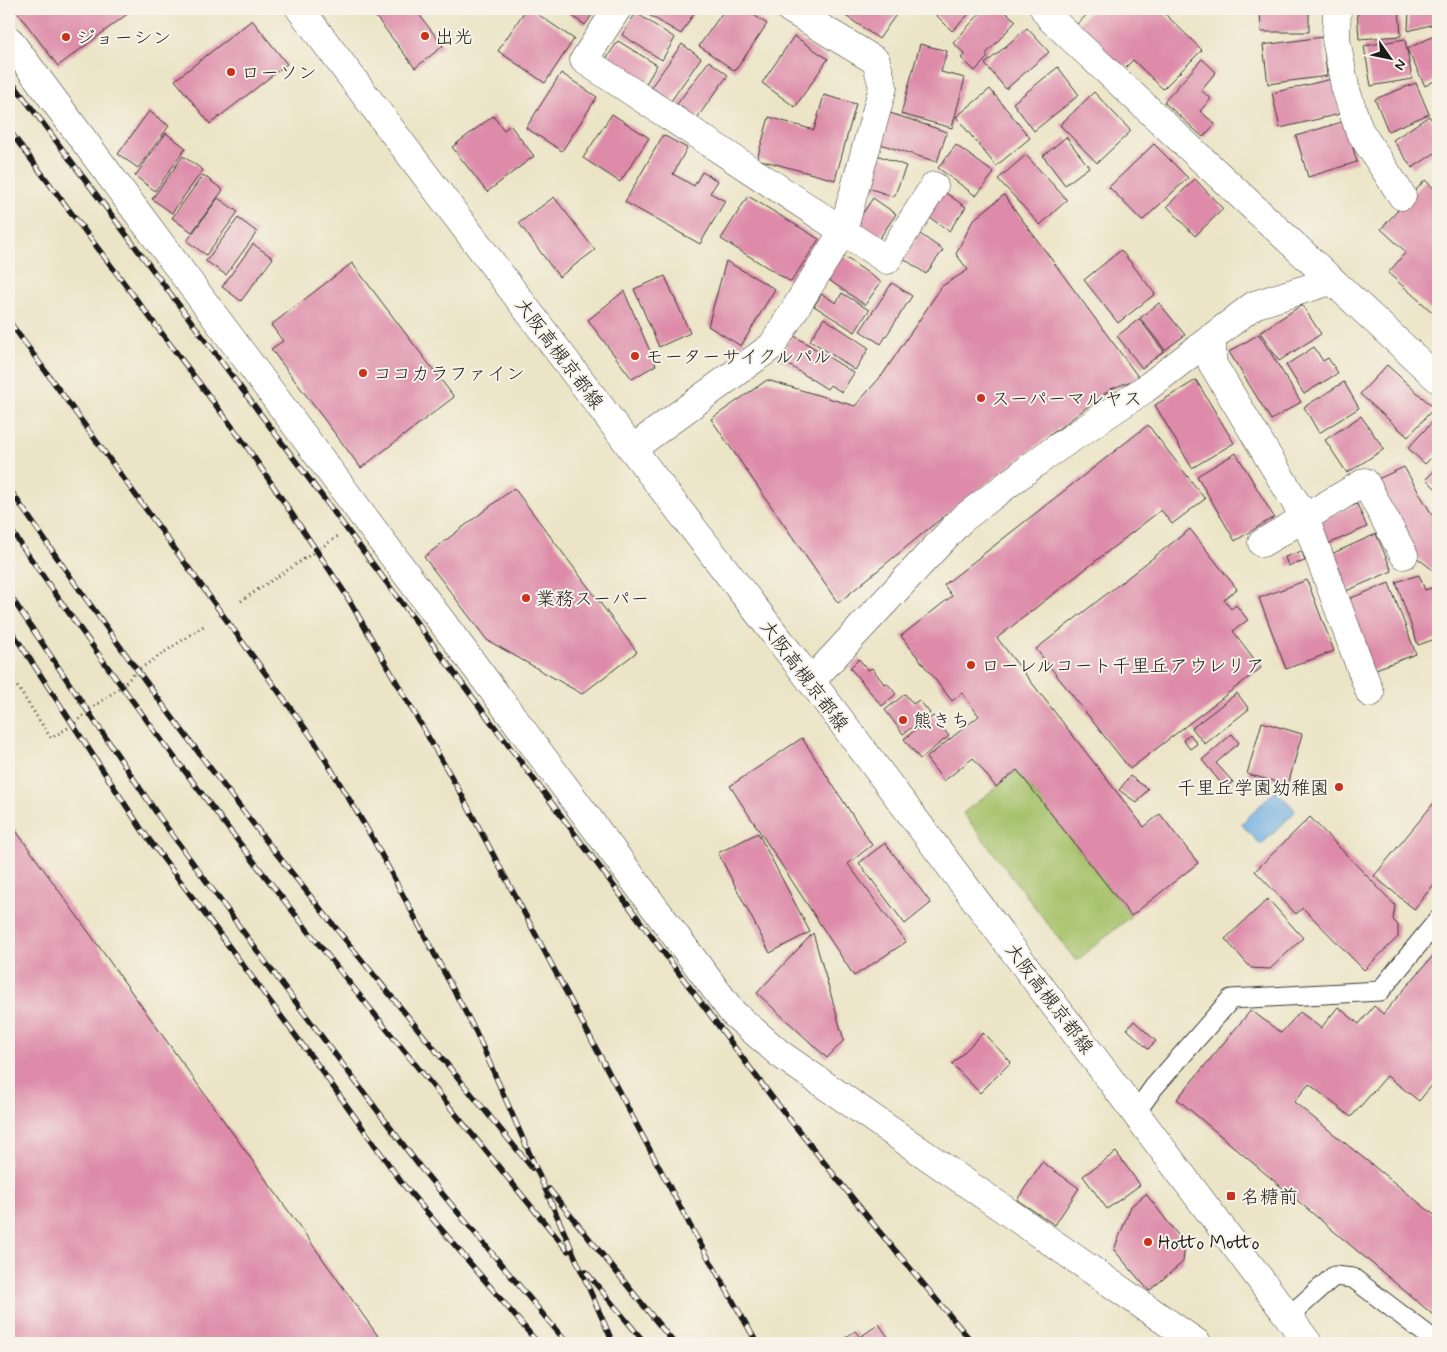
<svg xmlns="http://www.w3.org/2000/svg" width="1447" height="1352" font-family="Mynerve,'Klee One',sans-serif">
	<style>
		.green { fill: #a4c169; stroke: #606e42 }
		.water { fill: #6dade0; stroke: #44647e }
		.building { fill: #dd8ba9 }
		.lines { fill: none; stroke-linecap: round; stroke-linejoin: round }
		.service-casing { stroke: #3b3a36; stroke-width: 21 }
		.minor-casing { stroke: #3b3a36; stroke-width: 29 }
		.primary-casing { stroke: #3b3a36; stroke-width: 29 }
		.path { stroke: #3b3a36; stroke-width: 3; stroke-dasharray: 1 4; stroke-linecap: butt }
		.service { stroke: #fff; stroke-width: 19 }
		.minor { stroke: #fff; stroke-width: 28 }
		.primary { stroke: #fff; stroke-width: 28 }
		.rail-casing { stroke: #1c1c1c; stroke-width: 5.5 }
		.rail { stroke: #f7f3e8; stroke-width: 4; stroke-dasharray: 11; stroke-linecap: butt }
		.poi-dot { fill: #c8321e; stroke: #f7f3e8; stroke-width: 2 }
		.labels { text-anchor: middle; stroke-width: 4; stroke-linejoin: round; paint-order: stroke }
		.poi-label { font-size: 19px; fill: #1c1c1c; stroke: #f7f3e8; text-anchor: start }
		.street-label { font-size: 19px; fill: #1c1c1c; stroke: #f7f3e8 }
	</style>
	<rect width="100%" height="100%" fill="#f7f3e8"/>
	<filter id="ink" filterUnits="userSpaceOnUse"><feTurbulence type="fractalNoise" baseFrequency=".02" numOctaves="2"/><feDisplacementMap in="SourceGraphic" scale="10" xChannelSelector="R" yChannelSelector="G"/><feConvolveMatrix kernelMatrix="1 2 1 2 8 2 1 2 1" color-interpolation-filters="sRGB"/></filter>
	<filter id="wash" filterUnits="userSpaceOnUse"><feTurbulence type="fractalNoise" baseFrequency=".0096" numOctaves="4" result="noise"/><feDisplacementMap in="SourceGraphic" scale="20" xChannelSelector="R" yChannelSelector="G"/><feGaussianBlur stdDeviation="1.12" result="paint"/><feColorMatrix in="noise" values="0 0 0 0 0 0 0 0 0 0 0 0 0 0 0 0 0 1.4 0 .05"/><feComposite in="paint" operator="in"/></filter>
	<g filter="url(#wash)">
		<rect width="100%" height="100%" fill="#ebe4c6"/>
		<path class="green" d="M 1017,771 L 1131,916 L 1076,961 L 963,813 Z"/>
		<path class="water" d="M 1276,790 L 1296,811 L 1261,845 L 1241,824 Z"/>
		<g id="blocks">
			<path class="building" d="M 15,9 L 134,9 L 58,66 Z
				M 370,9 L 415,9 L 443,46 L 415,68 Z
				M 526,9 L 530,9 L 574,39 L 545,83 L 498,51 Z
				M 562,9 L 596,9 L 585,25 Z
				M 639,9 L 687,9 L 694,13 L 681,34 Z
				M 725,9 L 745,9 L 767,24 L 735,71 L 699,46 Z
				M 836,9 L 900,9 L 879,39 Z
				M 943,9 L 974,9 L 952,31 L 936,15 Z
				M 984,9 L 1002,9 L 1016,21 L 986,54 L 988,57 L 975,71 L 961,58 L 965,54 L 953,43 Z
				M 1093,9 L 1160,9 L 1202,50 L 1163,89 L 1133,60 L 1121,72 L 1075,26 Z
				M 1260,9 L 1309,9 L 1309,32 L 1261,32 Z
				M 1357,9 L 1399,9 L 1401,36 L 1359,39 Z
				M 1409,9 L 1438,9 L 1438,23 L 1408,31 Z
				M 636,13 L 675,38 L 662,60 L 622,35 Z
				M 252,20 L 287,64 L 210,124 L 175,80 Z
				M 1027,28 L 1049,52 L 1006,89 L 985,64 Z
				M 1438,34 L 1438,79 L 1425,86 L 1407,49 Z
				M 794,36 L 828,59 L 795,107 L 762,83 Z
				M 1323,37 L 1327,76 L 1268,84 L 1263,45 Z
				M 1405,39 L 1412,79 L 1371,86 L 1364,46 Z
				M 618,41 L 657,65 L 644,87 L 604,62 Z
				M 682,44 L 701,58 L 671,101 L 651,87 Z
				M 920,44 L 947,51 L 941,72 L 965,78 L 952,128 L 901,114 Z
				M 1202,59 L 1216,72 L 1201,90 L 1211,99 L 1200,111 L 1215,124 L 1203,137 L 1164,102 Z
				M 709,61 L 728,75 L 697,118 L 677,104 Z
				M 1058,67 L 1079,95 L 1034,131 L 1013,103 Z
				M 561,73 L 597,97 L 562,151 L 526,128 Z
				M 1332,79 L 1340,114 L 1280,128 L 1272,93 Z
				M 1416,83 L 1429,114 L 1388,131 L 1375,99 Z
				M 990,89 L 1030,138 L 996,166 L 956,117 Z
				M 1094,92 L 1131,131 L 1097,163 L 1060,125 Z
				M 824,95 L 856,104 L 835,180 L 757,159 L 769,117 L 814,130 Z
				M 149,111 L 169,126 L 138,168 L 118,154 Z
				M 890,113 L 947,132 L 937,162 L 880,144 Z
				M 612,114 L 649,138 L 620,182 L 583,158 Z
				M 493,116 L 504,130 L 510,125 L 534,156 L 487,192 L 452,147 Z
				M 1429,116 L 1438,129 L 1438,151 L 1412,168 L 1393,140 Z
				M 1345,121 L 1357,162 L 1308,177 L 1296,136 Z
				M 166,133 L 186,148 L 155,191 L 135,176 Z
				M 663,135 L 687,148 L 673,174 L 694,186 L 702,172 L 718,181 L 710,193 L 725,201 L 700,244 L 625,202 Z
				M 1066,137 L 1089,167 L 1065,185 L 1043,156 Z
				M 1154,144 L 1188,178 L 1142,221 L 1109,187 Z
				M 956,145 L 994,173 L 976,196 L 938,168 Z
				M 877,155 L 906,166 L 894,197 L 866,187 Z
				M 1026,155 L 1067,200 L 1040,225 L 998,179 Z
				M 183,156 L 203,170 L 172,213 L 152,199 Z
				M 203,175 L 223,190 L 192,232 L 172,218 Z
				M 1195,179 L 1223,209 L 1195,236 L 1167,206 Z
				M 1425,180 L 1438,192 L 1438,317 L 1388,273 L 1406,252 L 1381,229 Z
				M 943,191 L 966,207 L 949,231 L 926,215 Z
				M 1004,195 L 1139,378 L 1111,389 L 949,512 L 838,603 L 711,419 L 767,380 L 855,406 L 883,374 L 942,286 L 968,270 L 956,254 L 973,220 Z
				M 748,196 L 819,239 L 791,282 L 721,239 Z
				M 554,197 L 595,250 L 559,277 L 519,223 Z
				M 218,198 L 238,212 L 206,255 L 187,241 Z
				M 873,198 L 896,214 L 879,239 L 856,223 Z
				M 238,218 L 257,232 L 226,275 L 206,261 Z
				M 920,234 L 943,250 L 926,274 L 903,258 Z
				M 253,244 L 273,258 L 241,301 L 222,287 Z
				M 1121,250 L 1155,294 L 1118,323 L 1084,280 Z
				M 842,255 L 881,282 L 865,305 L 826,278 Z
				M 726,261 L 775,289 L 741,346 L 708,326 Z
				M 352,263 L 454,397 L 361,468 L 271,349 L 283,341 L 271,325 Z
				M 665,276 L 690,333 L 659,347 L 634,289 Z
				M 892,283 L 912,296 L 881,344 L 860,331 Z
				M 624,291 L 656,365 L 632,379 L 588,320 Z
				M 842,293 L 869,310 L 855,332 L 814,306 L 822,294 L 836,303 Z
				M 1159,303 L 1185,335 L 1165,350 L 1140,318 Z
				M 1302,305 L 1321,334 L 1279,361 L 1260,332 Z
				M 824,318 L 869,348 L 855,370 L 810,340 Z
				M 1139,319 L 1164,351 L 1142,368 L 1117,336 Z
				M 1259,334 L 1301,402 L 1271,420 L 1229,352 Z
				M 793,335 L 854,373 L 842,392 L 830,385 L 827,389 L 778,358 Z
				M 1314,347 L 1323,361 L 1328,358 L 1338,373 L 1304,394 L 1286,365 Z
				M 1387,365 L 1434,408 L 1408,437 L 1360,394 Z
				M 1196,380 L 1234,443 L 1192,468 L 1155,405 Z
				M 1344,382 L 1359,408 L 1319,433 L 1304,407 Z
				M 1361,416 L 1384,449 L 1347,473 L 1325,440 Z
				M 1436,418 L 1438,420 L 1438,451 L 1425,464 L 1408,448 Z
				M 1148,425 L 1205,499 L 1172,524 L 1161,510 L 997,638 L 1144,827 L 1160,814 L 1198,863 L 1131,916 L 1017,770 L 996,787 L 973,758 L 944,781 L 926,758 L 979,716 L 962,693 L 952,701 L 901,636 L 952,596 L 944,585 Z
				M 1236,453 L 1274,517 L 1235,541 L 1197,476 Z
				M 1404,467 L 1438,525 L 1438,574 L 1411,553 L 1378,479 Z
				M 1438,467 L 1438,491 L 1426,479 Z
				M 514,488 L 637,652 L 582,694 L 487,640 L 424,557 Z
				M 1357,504 L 1367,527 L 1319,548 L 1310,525 Z
				M 1190,529 L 1237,589 L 1224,600 L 1231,609 L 1236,605 L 1248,620 L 1233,631 L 1261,668 L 1130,769 L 1036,649 Z
				M 1376,534 L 1392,571 L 1344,592 L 1329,555 Z
				M 1302,551 L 1305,561 L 1288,566 L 1285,557 Z
				M 1419,575 L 1425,590 L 1438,586 L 1438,638 L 1418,645 L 1396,582 Z
				M 1307,580 L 1334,651 L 1286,669 L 1259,598 Z
				M 1389,583 L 1416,654 L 1368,672 L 1341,602 Z
				M 859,659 L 868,670 L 872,668 L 884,684 L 887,683 L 896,694 L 882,706 L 850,668 Z
				M 1237,693 L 1249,709 L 1205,744 L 1192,728 Z
				M 905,694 L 913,704 L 919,700 L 930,713 L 903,734 L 885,710 Z
				M 933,716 L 949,736 L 920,759 L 904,739 Z
				M 1262,722 L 1302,734 L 1288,785 L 1247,774 Z
				M 1190,734 L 1197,744 L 1190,749 L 1183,740 Z
				M 1232,734 L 1239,743 L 1216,763 L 1233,782 L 1225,788 L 1202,760 Z
				M 802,738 L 872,845 L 848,864 L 906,942 L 854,976 L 730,786 Z
				M 1130,776 L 1148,789 L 1137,803 L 1119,790 Z
				M 1438,798 L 1438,879 L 1414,909 L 1374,876 Z
				M 1310,817 L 1395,905 L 1393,920 L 1398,925 L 1398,937 L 1364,970 L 1303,908 L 1296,914 L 1255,871 Z
				M 9,821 L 383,1343 L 9,1343 Z
				M 758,833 L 810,932 L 770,953 L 718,853 Z
				M 885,843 L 931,903 L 905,924 L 859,863 Z
				M 1268,899 L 1303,938 L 1270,969 L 1251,968 L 1225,939 Z
				M 813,933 L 844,1040 L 827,1058 L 757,993 Z
				M 1438,950 L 1438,1078 L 1419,1101 L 1387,1076 L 1351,1117 L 1309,1084 L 1294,1102 L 1438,1218 L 1438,1319 L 1177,1099 L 1251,1010 L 1281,1033 L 1300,1012 L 1321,1028 L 1338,1007 L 1359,1024 L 1374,1006 L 1383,1014 Z
				M 1134,1021 L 1156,1041 L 1148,1049 L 1127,1029 Z
				M 983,1033 L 1011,1062 L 980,1093 L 952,1064 Z
				M 1116,1152 L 1140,1185 L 1107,1209 L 1083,1176 Z
				M 1042,1162 L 1079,1188 L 1055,1225 L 1017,1200 Z
				M 1146,1194 L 1185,1244 L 1183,1262 L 1149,1291 L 1114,1250 L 1131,1206 Z
				M 879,1324 L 892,1343 L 838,1343 L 855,1331 L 860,1337 Z"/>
		</g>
	</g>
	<g filter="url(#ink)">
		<use href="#blocks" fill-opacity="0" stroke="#3b3a36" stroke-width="1"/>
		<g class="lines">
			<g class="service-casing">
				<path id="service" d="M 1136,1112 L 1154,1087 L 1231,999 L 1380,991 L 1438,920
					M 1288,1317 L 1334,1276 L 1353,1278 L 1438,1343"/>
			</g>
			<g class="minor-casing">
				<path id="minor" d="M 617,9 L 584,60 L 887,260 L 934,186
					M 1044,9 L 1051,19 L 1438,379
					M 1337,9 L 1336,39 L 1345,87 L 1359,130 L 1402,196
					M 9,40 L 733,1013 L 780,1054 L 1197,1343
					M 1212,337 L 1212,363 L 1305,518 L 1370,693
					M 632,449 L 772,346 L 843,231 L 883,87 L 876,61 L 790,9
					M 1262,543 L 1365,482 L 1404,555
					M 811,681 L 961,520 L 1045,456 L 1145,389 L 1254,305 L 1331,281"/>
			</g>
			<g class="primary-casing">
				<path id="primary" d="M 300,9 L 658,483 L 811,681 L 1308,1343"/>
			</g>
			<path class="path" d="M 241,601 L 340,535
				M 9,674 L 51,738 L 73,725 L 88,711 L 122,686 L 138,670 L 205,625"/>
			<use href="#service" class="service"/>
			<use href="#minor" class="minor"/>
			<use href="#primary" class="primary"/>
			<g class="rail-casing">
				<path id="rail" d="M 9,78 L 771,1096 L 878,1230 L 973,1343
					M 9,130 L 245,444 L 345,593 L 460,792 L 693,1231 L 757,1343
					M 9,321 L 313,739 L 373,839 L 476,1032 L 613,1343
					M 9,488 C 96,616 188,742 284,863 C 365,966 449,1066 532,1168
					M 9,527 C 181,779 374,1016 568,1251
					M 9,594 L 160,818 L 261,956 L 420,1167 L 567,1343
					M 9,627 L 142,830 L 322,1071 L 402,1183 L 538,1343
					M 549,1189 L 674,1343
					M 586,1272 L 645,1343"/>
			</g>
			<use href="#rail" class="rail"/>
		</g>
	</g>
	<g class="poi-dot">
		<circle cx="425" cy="36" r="5"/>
		<circle cx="66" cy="37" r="5"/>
		<circle cx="231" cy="72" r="5"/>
		<circle cx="635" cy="356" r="5"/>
		<circle cx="363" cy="373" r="5"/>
		<circle cx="981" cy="398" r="5"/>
		<circle cx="526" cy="598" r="5"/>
		<circle cx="971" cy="665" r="5"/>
		<circle cx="903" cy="720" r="5"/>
		<circle cx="1339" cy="787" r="5"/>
		<rect x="1226" y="1191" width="10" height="10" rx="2.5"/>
		<circle cx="1148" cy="1242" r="5"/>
	</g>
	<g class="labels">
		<g class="poi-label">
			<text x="435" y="43">出光</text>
			<text x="76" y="44">ジョーシン</text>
			<text x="241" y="79">ローソン</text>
			<text x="645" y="363">モーターサイクルパル</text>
			<text x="373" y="380">ココカラファイン</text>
			<text x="991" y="405">スーパーマルヤス</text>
			<text x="536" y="605">業務スーパー</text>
			<text x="981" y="672">ローレルコート千里丘アウレリア</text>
			<text x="913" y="727">熊きち</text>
			<text x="1329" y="794" text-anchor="end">千里丘学園幼稚園</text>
			<text x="1241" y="1203">名糖前</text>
			<text x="1158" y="1249">Hotto Motto</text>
		</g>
		<g class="street-label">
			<text transform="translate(560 353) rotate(53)" y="7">大阪高槻京都線</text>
			<text transform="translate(805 675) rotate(53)" y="7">大阪高槻京都線</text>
			<text transform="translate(1050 998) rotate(53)" y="7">大阪高槻京都線</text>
		</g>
	</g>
	<rect width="1447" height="1352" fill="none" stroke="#f7f3e8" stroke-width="30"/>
	<g transform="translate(1390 58) rotate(123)" stroke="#f7f3e8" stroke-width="4" paint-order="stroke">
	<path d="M0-4L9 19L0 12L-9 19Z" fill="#1c1c1c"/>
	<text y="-8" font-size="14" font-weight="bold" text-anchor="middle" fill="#1c1c1c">N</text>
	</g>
</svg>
